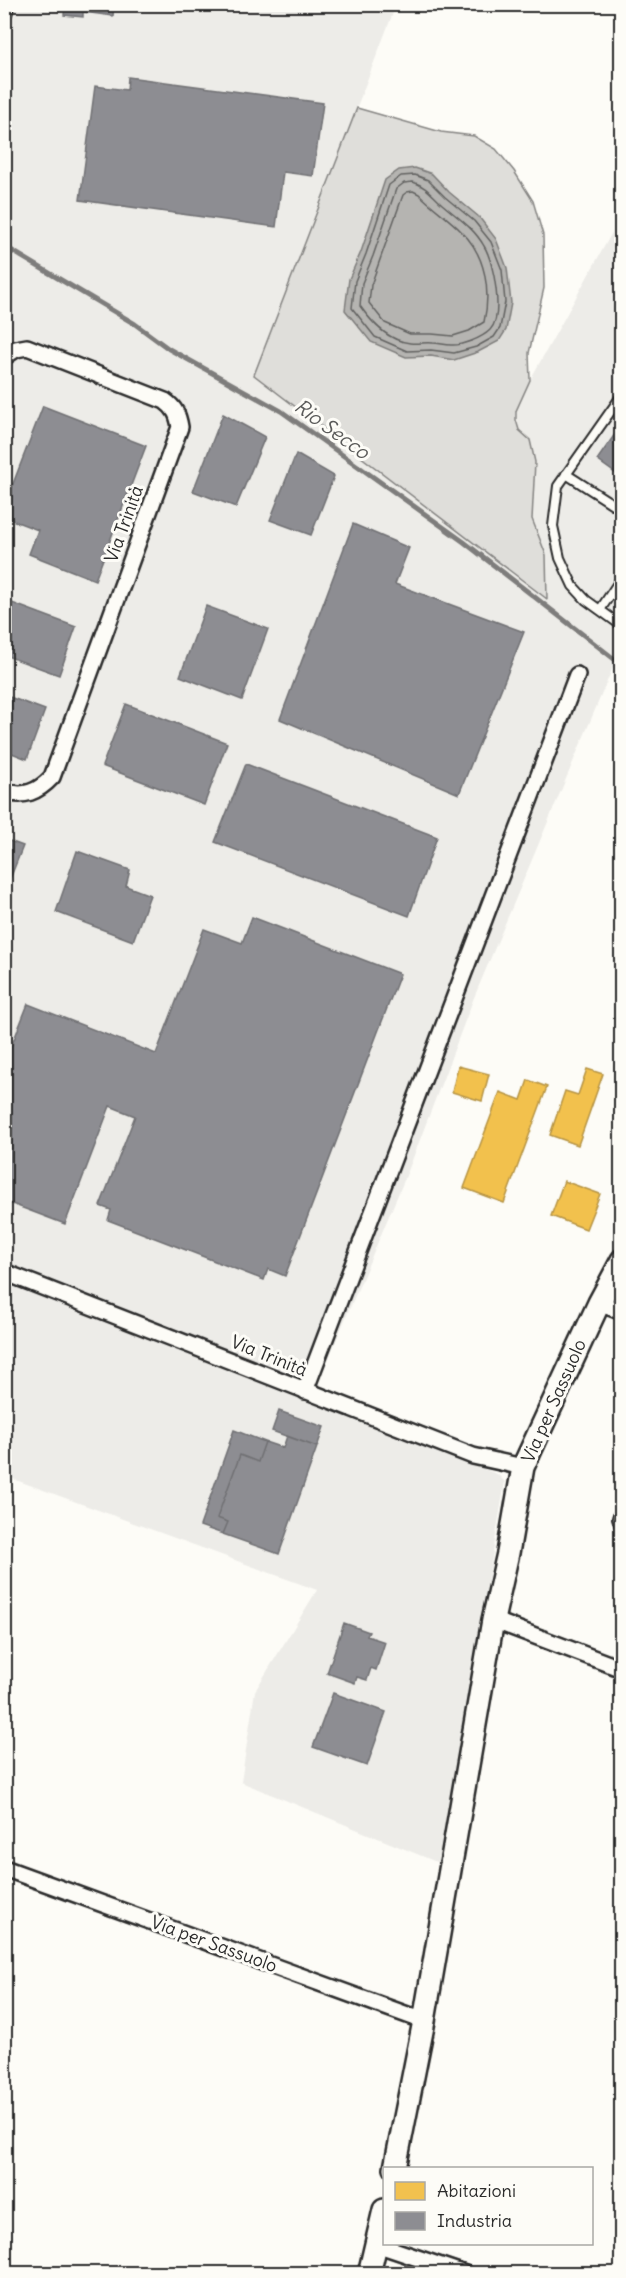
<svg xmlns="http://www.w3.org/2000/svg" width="626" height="2278" font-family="Delius,sans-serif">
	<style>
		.built { fill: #edece8 }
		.green { fill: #dfdeda; stroke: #858482; stroke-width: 1.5 }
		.water { fill: #b5b4b1; stroke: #7e7d7b; stroke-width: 1.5 }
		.homes { fill: #f2c14e; stroke: #b69444; stroke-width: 1.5 }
		.industry { fill: #8d8d92; stroke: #707073; stroke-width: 1.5 }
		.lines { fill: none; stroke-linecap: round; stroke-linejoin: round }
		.shore { stroke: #626261; stroke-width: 1.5 }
		.stream { stroke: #7e7d7b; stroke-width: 5 }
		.service-casing { stroke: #2b2b2b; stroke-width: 12 }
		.minor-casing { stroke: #2b2b2b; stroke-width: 20 }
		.secondary-casing { stroke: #2b2b2b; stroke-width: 26 }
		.service { stroke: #fdfcf7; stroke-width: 8 }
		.minor { stroke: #fdfcf7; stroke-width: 15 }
		.secondary { stroke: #fdfcf7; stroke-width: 21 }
		.labels { text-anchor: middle; stroke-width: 6; stroke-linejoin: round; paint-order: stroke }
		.street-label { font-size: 18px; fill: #2b2b2b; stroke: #fdfcf7 }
		.water-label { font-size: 20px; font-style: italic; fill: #5b5b5a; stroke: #fdfcf7 }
	</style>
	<rect width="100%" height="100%" fill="#fdfcf7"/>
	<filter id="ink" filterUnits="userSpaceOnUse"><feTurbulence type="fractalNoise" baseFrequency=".0167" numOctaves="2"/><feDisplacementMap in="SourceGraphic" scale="12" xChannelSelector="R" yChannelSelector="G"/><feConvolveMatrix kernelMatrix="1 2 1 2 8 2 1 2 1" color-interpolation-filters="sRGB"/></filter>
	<g filter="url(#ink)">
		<path class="built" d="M 4,5 L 396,5 L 254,375 L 546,555 L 532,519 L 535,462 L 530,440 L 519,430 L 516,411 L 530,380 L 619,220 L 621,221 L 621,673 L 613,667 L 473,1000 L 408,1171 L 310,1402 L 497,1474 L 505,1482 L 479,1636 L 461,1872 L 241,1782 L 255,1691 L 317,1590 L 5,1476 Z"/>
		<path class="green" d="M 357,108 L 441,132 L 474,136 L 496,149 L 514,171 L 533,201 L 543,235 L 544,288 L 529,353 L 530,380 L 516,411 L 516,420 L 519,430 L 530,440 L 535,462 L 532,519 L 546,555 L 547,599 L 254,375 Z"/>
		<path class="water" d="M 415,168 L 432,174 L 449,192 L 479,217 L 496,239 L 507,268 L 511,303 L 506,330 L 499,341 L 478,352 L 454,360 L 431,356 L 406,357 L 371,342 L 345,310 L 349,279 L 361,252 L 385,180 L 399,170 Z"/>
		<path class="homes" d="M 458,1066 L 489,1074 L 482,1101 L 452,1092 Z
			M 587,1069 L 603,1074 L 578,1145 L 550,1135 L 565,1091 L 578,1095 Z
			M 528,1080 L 547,1087 L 504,1203 L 464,1188 L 500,1092 L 521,1100 Z
			M 564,1181 L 600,1194 L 586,1229 L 551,1216 Z"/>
		<path class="industry" d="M 65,4 L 114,4 L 113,16 L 83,12 L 83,17 L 64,15 Z
			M 128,77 L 323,103 L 313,176 L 283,172 L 276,227 L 80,200 L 95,86 L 127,90 Z
			M 43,406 L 146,446 L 95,580 L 29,554 L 38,530 L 4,517 L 4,507 Z
			M 223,414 L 265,437 L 236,507 L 193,491 Z
			M 622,424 L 622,478 L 597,460 Z
			M 296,454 L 334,476 L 311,535 L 270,520 Z
			M 353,524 L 409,548 L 395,584 L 524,632 L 459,794 L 280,719 Z
			M 4,600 L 76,627 L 59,675 L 4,655 Z
			M 206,606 L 268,629 L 242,700 L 180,676 Z
			M 4,695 L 45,710 L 27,759 L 4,750 Z
			M 126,704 L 227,743 L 204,805 L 102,766 Z
			M 246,764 L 437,837 L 409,916 L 215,842 Z
			M 4,839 L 23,846 L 4,894 Z
			M 77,851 L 130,870 L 126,886 L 150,895 L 133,941 L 56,912 Z
			M 252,917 L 400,974 L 285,1276 L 268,1269 L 264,1280 L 108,1220 L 111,1210 L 100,1206 L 135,1116 L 110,1106 L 65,1224 L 4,1201 L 4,1065 L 28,1004 L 156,1054 L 204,929 L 242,943 Z
			M 279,1411 L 324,1427 L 317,1447 L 272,1431 Z
			M 234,1430 L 265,1442 L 258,1462 L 240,1455 L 217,1518 L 228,1522 L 223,1534 L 200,1526 Z
			M 287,1436 L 317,1447 L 279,1554 L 223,1534 L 228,1522 L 217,1518 L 240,1455 L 258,1462 L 265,1442 L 283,1448 Z
			M 344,1623 L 369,1632 L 367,1636 L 385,1642 L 376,1670 L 371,1668 L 367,1680 L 357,1677 L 355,1683 L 327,1673 Z
			M 333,1693 L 386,1712 L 367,1766 L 313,1747 Z"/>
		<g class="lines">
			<path class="shore" d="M 415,175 L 428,180 L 445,197 L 474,221 L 491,242 L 502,270 L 505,302 L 500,328 L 494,337 L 476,347 L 454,353 L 431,350 L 407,351 L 375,337 L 352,308 L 355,281 L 366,254 L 389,185 L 401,176 Z
				M 413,182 C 426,186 432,195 442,204 C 457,217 474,228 484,246 C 494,262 504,316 490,330 C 482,338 462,346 451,345 C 445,345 439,343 433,343 C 425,342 418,344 410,343 C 388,341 372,323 360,306 L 362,283 L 373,256 L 396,189 L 404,183 Z
				M 413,191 L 419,194 C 433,208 448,218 461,231 C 486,255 491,291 484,322 L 469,331 L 453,336 L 432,334 L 410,334 L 385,323 L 369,303 L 371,285 L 403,195 L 407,192 Z"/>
			<path class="stream" d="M 4,246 L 135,324 L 169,349 L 281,411 L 464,542 L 622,665"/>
			<g class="service-casing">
				<path id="service" d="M 622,395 L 558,486 L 553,526 L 560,558 L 573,586 L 586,600 L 622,626
					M 566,474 L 622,510
					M 600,610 L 622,577
					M 622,1503 L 617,1518 L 622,1534"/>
			</g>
			<g class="minor-casing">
				<path id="minor" d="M 4,11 L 5,4
					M 4,357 L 16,349 L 27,347 L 165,401 C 175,408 178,415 180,427 L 52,777 C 38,792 24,798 4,791
					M 4,1272 L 473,1456 L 523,1467
					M 599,1303 L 622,1312
					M 305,1391 L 577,675
					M 493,1620 L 622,1669
					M 4,1868 L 424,2021
					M 376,2244 L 465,2274"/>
			</g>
			<g class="secondary-casing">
				<path id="secondary" d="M 395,2168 L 424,2021 L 493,1620 L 508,1553 L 523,1467 L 599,1303 L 622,1260
					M 369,2274 L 384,2210"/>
			</g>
			<use href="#service" class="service"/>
			<use href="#minor" class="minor"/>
			<use href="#secondary" class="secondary"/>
		</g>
	</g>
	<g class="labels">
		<g class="street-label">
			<text transform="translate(124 524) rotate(-70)" y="6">Via Trinità</text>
			<text transform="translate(269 1356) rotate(22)" y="6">Via Trinità</text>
			<text transform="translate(554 1401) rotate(-66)" y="6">Via per Sassuolo</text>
			<text transform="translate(214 1944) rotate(20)" y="6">Via per Sassuolo</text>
		</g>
		<g class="water-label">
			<text transform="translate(332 429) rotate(36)" y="7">Rio Secco</text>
		</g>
	</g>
	<rect width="626" height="2278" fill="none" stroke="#fdfcf7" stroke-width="24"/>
	<rect x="12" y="12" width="602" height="2254" fill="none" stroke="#2b2b2b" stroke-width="2" filter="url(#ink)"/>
	<rect x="383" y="2167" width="210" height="78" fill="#fdfcf7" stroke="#a9a8a5" stroke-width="1.5"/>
	<rect x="395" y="2182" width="30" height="18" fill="#f2c14e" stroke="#a9a8a5" stroke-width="1.5"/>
	<text x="437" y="2197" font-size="18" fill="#2b2b2b">Abitazioni</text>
	<rect x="395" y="2212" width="30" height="18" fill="#8d8d92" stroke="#a9a8a5" stroke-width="1.5"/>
	<text x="437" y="2227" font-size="18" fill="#2b2b2b">Industria</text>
</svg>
